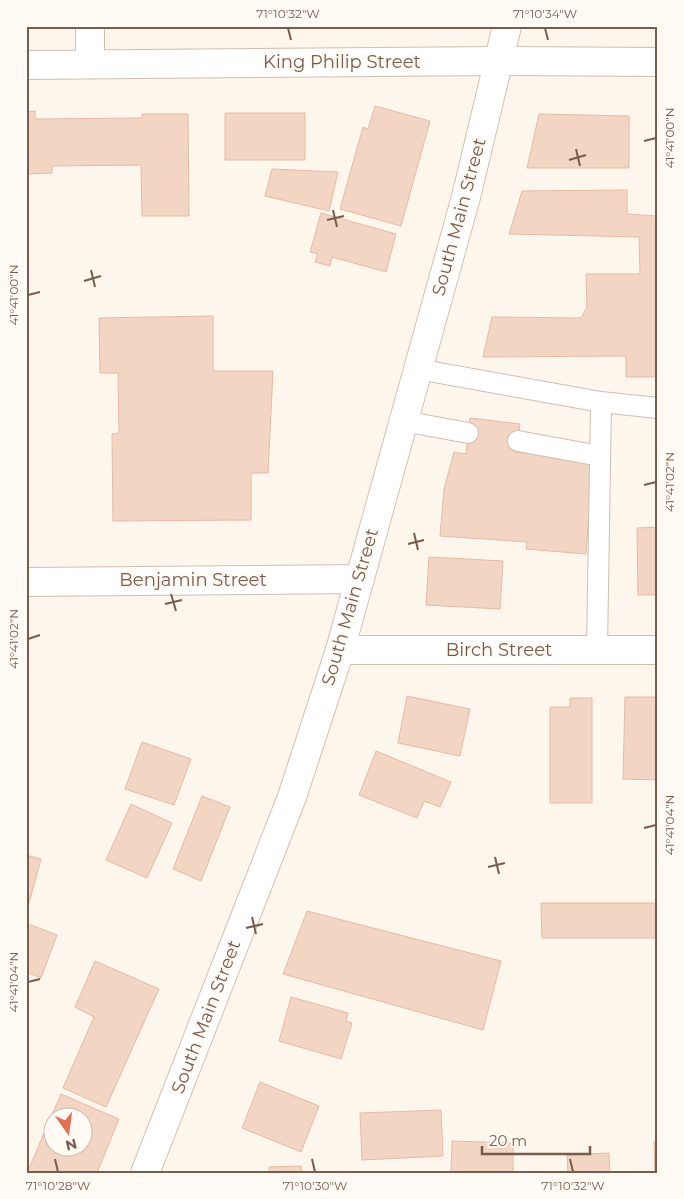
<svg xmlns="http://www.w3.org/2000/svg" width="684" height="1199" font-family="Montserrat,sans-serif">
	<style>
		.building { fill: #f3d5c3; stroke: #e6bba3; fill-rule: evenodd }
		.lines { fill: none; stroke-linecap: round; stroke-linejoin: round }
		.service-casing { stroke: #d1beb0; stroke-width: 22 }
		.minor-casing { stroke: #d1beb0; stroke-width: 30 }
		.secondary-casing { stroke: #d6c0b0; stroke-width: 30 }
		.service { stroke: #fff; stroke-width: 20 }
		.minor { stroke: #fff; stroke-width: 28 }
		.secondary { stroke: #fff; stroke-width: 28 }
		.ticks { fill: none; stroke: #7a5c4d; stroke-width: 2 }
		.labels { text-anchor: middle; stroke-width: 4; stroke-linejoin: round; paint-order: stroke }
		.street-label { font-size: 18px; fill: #7a5c4d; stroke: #fffaf3 }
		.neatline { fill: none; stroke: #7a5c4d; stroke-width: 2 }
		.ticks-label { font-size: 12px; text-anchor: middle; fill: #7a5c4d }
	</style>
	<rect width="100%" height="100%" fill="#fdf6ec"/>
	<path class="building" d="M 375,106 L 430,121 L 401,226 L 340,209 L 363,127 L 368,129 Z
		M 35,111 L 35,119 L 142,118 L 142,114 L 188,114 L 189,216 L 142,216 L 141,165 L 52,166 L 52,173 L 26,174 L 26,112 Z
		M 225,113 L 305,113 L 305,160 L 225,160 Z
		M 539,114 L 629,116 L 629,168 L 527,168 Z
		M 272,169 L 338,172 L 329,211 L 265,196 Z
		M 627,190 L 627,214 L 658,216 L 658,377 L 626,377 L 626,356 L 483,357 L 492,317 L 581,318 L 587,307 L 586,274 L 640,274 L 639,237 L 509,234 L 522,191 Z
		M 321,213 L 396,234 L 386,272 L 332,257 L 330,266 L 315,262 L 318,254 L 310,252 Z
		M 213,316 L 213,371 L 273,371 L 268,473 L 251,473 L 251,520 L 113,521 L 112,434 L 119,433 L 118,373 L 100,373 L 99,318 Z
		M 470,418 L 520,424 L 516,452 L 593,461 L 586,554 L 526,549 L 527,542 L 440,536 L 444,489 L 454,452 L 466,454 Z
		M 658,527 L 658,595 L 638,595 L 637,528 Z
		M 429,557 L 503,561 L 500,609 L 426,605 Z
		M 407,696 L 470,709 L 460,756 L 398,743 Z
		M 625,697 L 658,697 L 658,780 L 623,779 Z
		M 570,698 L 592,698 L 592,803 L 550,803 L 550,707 L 570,707 Z
		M 142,742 L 191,759 L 174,805 L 125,789 Z
		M 376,751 L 451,782 L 440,807 L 424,801 L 417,818 L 359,795 Z
		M 202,796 L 230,807 L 201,881 L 173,869 Z
		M 131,804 L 172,823 L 147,878 L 106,860 Z
		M 26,855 L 41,859 L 27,910 L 26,910 Z
		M 541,903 L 658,903 L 658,938 L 542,938 Z
		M 307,911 L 501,961 L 483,1030 L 283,974 Z
		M 26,923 L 57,935 L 41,978 L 26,972 Z
		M 95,961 L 159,989 L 106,1107 L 63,1088 L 94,1017 L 75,1007 Z
		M 291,997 L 348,1013 L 346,1021 L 352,1023 L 341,1059 L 279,1041 Z
		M 260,1082 L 319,1106 L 301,1152 L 242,1128 Z
		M 61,1094 L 119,1119 L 97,1173 L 27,1173 ZM 52,1116 L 82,1116 L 82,1146 L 52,1146 Z
		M 441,1110 L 443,1156 L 362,1160 L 360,1113 Z
		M 452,1141 L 513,1143 L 513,1173 L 451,1173 Z
		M 654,1142 L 658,1142 L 658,1173 L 655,1173 Z
		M 609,1153 L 610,1173 L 568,1173 L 567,1155 Z
		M 301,1166 L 302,1173 L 269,1173 L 269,1167 Z"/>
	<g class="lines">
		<g class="service-casing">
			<path id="service" d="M 417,369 L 601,402 L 597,651
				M 601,402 L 658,408
				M 403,421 L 468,433
				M 518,441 L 600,456"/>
		</g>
		<g class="minor-casing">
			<path id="minor" d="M 90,26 L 90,64
				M 26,65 L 499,61 L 658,62
				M 26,582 L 360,579
				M 340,650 L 658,650"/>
		</g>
		<g class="secondary-casing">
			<path id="secondary" d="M 145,1173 L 292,797 L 340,650 L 466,197 L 507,26"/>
		</g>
		<use href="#service" class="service"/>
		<use href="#minor" class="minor"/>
		<use href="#secondary" class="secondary"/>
	</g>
	<path class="ticks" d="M 288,28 L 291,40M 545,28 L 548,40M 644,141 L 656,138M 576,149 L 580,166M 569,160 L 586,155M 333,210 L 337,227M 327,220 L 344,216M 91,270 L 95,287M 84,281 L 101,276M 28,295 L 40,292M 644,485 L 656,482M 414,533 L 418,550M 408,544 L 424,540M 171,594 L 176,611M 165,604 L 182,600M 28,639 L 40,635M 644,828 L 656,825M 495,857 L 499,874M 488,867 L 505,863M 252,917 L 256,934M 246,928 L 263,924M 28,982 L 40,979M 55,1159 L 58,1172M 312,1159 L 315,1172M 570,1159 L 573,1172"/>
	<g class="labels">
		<g class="street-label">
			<text x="342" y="68">King Philip Street</text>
			<text transform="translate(459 217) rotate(-75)" y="6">South Main Street</text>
			<text x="193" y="586">Benjamin Street</text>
			<text transform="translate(350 607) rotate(-74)" y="6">South Main Street</text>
			<text x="499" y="656">Birch Street</text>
			<text transform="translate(206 1017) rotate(-69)" y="6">South Main Street</text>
		</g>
	</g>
	<rect width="684" height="1199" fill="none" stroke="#fffaf3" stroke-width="55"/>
	<g transform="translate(68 1132) rotate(166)"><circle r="24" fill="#fffaf3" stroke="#cabbb1"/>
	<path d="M0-4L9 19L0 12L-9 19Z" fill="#e76f51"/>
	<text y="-8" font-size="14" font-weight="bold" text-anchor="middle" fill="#7a5c4d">N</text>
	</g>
	<path d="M482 1146v8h108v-8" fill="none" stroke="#7a5c4d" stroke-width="2.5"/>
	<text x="489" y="1146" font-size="15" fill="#7a5c4d" stroke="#fffaf3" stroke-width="4" paint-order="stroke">20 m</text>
	<rect x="28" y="28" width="628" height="1144" class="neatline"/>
	<g class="ticks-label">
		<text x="288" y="18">71°10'32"W</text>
		<text x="545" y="18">71°10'34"W</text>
		<text transform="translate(670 138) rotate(-90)" y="4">41°41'00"N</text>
		<text transform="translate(14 295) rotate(-90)" y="4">41°41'00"N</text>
		<text transform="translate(670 482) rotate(-90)" y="4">41°41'02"N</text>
		<text transform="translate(14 639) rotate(-90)" y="4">41°41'02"N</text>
		<text transform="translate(670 825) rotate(-90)" y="4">41°41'04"N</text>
		<text transform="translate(14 982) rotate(-90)" y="4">41°41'04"N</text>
		<text x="58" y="1190">71°10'28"W</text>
		<text x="315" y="1190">71°10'30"W</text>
		<text x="573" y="1190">71°10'32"W</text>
	</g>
</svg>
